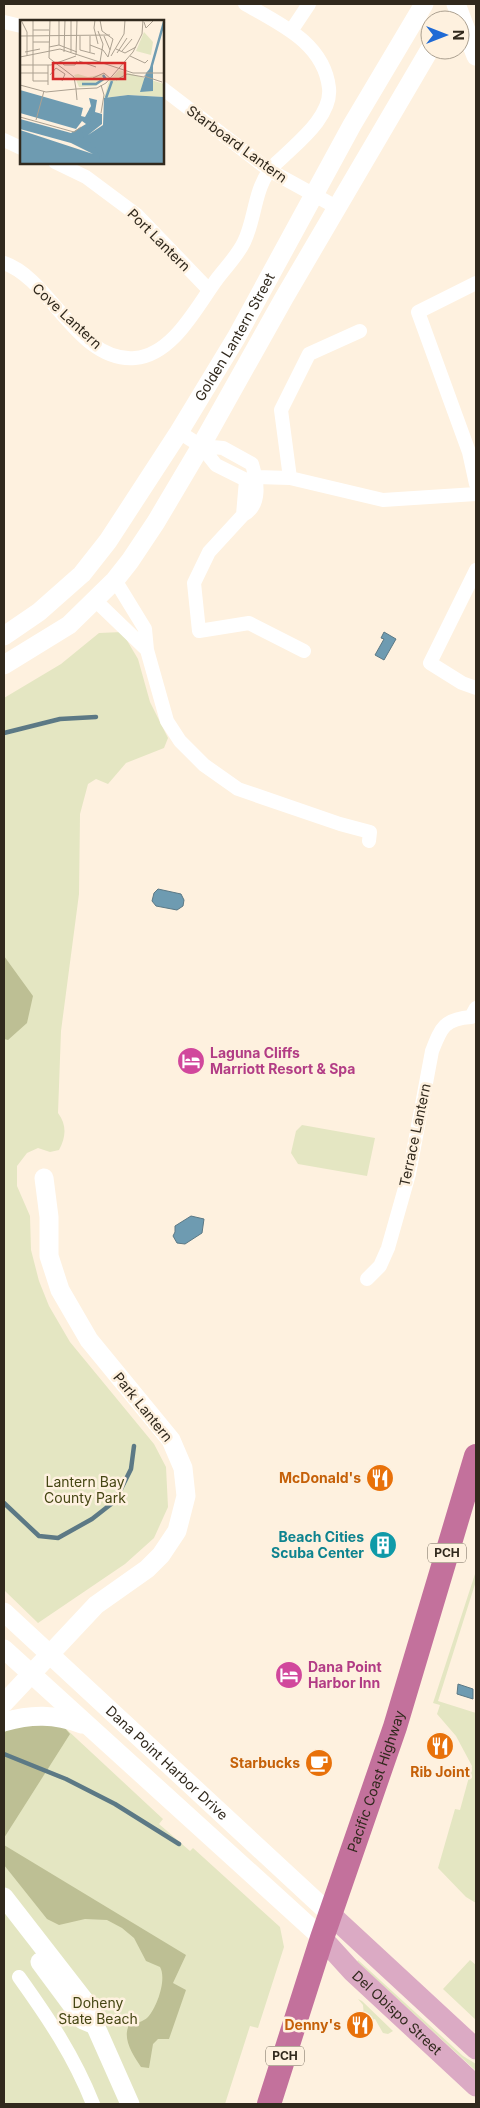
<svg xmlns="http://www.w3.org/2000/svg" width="480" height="2108" font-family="Inter,sans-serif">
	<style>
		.green { fill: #e4e6c2 }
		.forest { fill: #bdbf94 }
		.water { fill: #6e9bb1; stroke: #5c7985 }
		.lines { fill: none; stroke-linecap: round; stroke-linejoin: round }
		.stream { stroke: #5c7985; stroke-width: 4.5 }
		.street { stroke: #fff; stroke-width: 14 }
		.secondary { stroke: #fff; stroke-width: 19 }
		.primary { stroke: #dbaac4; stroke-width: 21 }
		.highway { stroke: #c3719c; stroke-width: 24 }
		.labels { text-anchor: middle; stroke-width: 5; stroke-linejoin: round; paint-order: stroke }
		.shield { fill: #fef1df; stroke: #6e6557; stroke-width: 1 }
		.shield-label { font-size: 12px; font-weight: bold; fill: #31291d }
		.street-label { font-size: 14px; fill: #31291d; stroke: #fef1df }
		.hotel-label { font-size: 14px; font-weight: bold; fill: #b23c85; stroke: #fef1df; text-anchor: start }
		.food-label { font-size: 14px; font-weight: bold; fill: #c56008; stroke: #fef1df; text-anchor: end }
		.park-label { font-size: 14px; fill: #454613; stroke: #fef1df }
		.culture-label { font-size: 14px; font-weight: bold; fill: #0d838f; stroke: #fef1df; text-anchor: end }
		.inset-river { fill: none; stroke: #6e9bb1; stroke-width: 2.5 }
		.inset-road { fill: none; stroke: #aca191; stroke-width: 1 }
		.view { fill: #d62828; fill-opacity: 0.15; stroke: #d62828; stroke-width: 2.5 }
		.inset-edge { fill: none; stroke: #31291d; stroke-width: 2.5 }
	</style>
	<rect width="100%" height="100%" fill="#fef1df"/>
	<path class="green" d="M 122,632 L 138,659 L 150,702 L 168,738 L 164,748 L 126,763 L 108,784 L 96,779 L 88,784 L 80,814 L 79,894 L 61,1031 L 58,1113 C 67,1125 66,1137 59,1150 L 50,1152 L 38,1148 L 27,1153 L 17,1166 L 17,1186 L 30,1216 L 31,1250 L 39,1281 L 49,1306 L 70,1342 L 154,1444 L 166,1467 L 168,1507 L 154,1538 L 125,1564 L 38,1623 L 4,1590 L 4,698 L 61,664 L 99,633 Z
		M 302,1125 L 375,1138 L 367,1176 L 298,1164 L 291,1153 L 296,1131 Z
		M 476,1571 L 476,1581 L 438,1701 L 476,1713 L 476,1903 L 466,1897 L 438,1868 L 455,1809 L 460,1810 L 472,1766 L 456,1736 L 437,1714 L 440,1705 L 433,1703 Z
		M 4,1713 L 63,1726 L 163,1819 L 159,1824 L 190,1851 L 193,1848 L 280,1927 L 284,1947 L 258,2028 L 250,2026 L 225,2104 L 4,2104 Z
		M 358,1960 L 463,2056 L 476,2064 L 476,2071 L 357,1962 Z
		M 470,1960 L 476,1965 L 476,2020 L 443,1989 Z
		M 358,1999 L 362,2001 L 393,2031 L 388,2034 L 383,2033 L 375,2019 L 372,2020 L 364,2016 L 363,2005 Z"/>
	<path class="forest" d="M 4,956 L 33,996 L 27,1023 L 8,1040 L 4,1039 Z
		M 23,1722 L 63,1726 L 70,1734 L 4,1838 L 4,1733 L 12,1726 Z
		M 4,1845 L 186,1955 L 173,1983 L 186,1990 L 169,2039 L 158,2039 L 153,2044 L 149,2068 L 141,2067 C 133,2055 122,2039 129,2025 C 136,2023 143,2022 148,2017 C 157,2007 167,1979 160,1967 L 146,1961 L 134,1938 L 122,1928 L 107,1920 L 85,1919 L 59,1925 L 47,1919 L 4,1865 Z"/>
	<path class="water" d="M 384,632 L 396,639 L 384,660 L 375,655 L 384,639 L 381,638 Z
		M 158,889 L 181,894 L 184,900 L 183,906 L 177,910 L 156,906 L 152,901 L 154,893 Z
		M 191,1216 L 204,1219 L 202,1233 L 185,1244 L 177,1243 L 173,1236 L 175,1232 L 175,1226 Z
		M 458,1684 L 473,1689 L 473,1699 L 457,1694 Z"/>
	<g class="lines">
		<path class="stream" d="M 4,733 L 60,719 L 96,717
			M 4,1503 L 39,1536 L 58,1538 L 92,1519 L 115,1501 L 131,1469 L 134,1446
			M 4,1754 L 66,1779 L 115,1804 L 179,1844"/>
		<path class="street" d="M 4,22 L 21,26
			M 291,31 L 309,4
			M 162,88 L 269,170 L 338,208
			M 4,140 L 21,148
			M 55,162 L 86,177 L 137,215 L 209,290
			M 4,263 C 51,279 78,363 135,358 C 173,355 197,306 217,279 C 226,267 238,255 244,242 C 255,220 254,192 269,171 C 273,165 280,160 285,155 C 302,139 332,114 329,88 C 324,43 280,24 245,4
			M 476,283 L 418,312 L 469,452 L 476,484
			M 179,432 L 201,446 L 223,448 L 252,464 C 257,481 262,505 243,515 L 209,552 L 194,583 L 199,631 L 249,623 L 304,651
			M 201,446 L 216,465 L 246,480 L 256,477 L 290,478 L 383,500 L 476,494
			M 290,478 L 281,410 L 309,354 L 360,331
			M 243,515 L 246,480
			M 476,570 L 430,663 L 462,683 L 476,688
			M 115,580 L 145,629 L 147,650 L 167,721 L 180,741 L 204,765 L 238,789 L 340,824 L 370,832 L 369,841
			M 95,600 L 147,650
			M 367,1279 L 380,1266 L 388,1248 L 409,1174 L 432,1051 C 441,1028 444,1019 471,1017 L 476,1008
			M 19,1977 C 49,2019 74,2056 93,2104"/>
		<g class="secondary">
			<path d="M 456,4 L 476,56"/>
			<path id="s1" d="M 4,636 L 39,612 L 82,574 L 108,541 L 179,432 L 236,338 L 352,125 L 424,4"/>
			<path d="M 4,665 L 69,625 L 115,580 L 130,561 L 156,522 L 201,446 L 284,298 L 430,49"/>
			<path id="s2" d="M 4,1612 L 330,1914"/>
			<path d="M 4,1649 L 322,1938"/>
			<path d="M 4,1703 L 96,1605 L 147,1569 L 161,1555 L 177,1531 L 186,1496 L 183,1468 L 171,1440 L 89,1340 L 60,1290 L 49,1256 L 49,1217 L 44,1178"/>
			<path d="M 4,1722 C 31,1714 55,1714 82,1724"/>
			<path d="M 4,1897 L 91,2009 L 95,2025 L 130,2104"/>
			<path d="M 40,1962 L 83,2020 L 95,2025"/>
		</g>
		<g class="primary">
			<path d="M 330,1914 L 476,2049"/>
			<path id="s3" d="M 322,1938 L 352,1971 L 476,2086"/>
		</g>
		<path class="highway" id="s4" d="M 269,2104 L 322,1938 L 395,1727 L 476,1456"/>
	</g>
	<defs>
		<g id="hotel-disc" transform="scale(1.4375)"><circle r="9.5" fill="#d1479c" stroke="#fef1df"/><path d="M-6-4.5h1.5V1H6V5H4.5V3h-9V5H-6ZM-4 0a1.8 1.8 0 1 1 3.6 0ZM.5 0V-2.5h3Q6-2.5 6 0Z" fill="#fff"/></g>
		<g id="restaurant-disc" transform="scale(1.4375)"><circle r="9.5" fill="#e8710a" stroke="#fef1df"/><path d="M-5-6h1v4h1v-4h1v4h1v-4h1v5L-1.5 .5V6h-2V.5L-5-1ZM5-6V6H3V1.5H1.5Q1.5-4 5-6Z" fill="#fff"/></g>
		<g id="building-disc" transform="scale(1.4375)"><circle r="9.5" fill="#0f9aa8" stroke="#fef1df"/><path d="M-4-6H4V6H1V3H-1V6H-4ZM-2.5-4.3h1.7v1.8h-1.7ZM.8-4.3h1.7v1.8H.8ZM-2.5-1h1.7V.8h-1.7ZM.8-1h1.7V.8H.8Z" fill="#fff"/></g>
		<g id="cafe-disc" transform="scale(1.4375)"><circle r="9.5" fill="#e8710a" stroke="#fef1df"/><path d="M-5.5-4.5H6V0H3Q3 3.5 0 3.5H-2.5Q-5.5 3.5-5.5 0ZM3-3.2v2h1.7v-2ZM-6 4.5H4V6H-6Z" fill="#fff"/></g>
	</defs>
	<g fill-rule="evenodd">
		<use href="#hotel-disc" x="191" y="1061"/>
		<use href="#restaurant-disc" x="380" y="1478"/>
		<use href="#building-disc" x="383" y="1545"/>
		<use href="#hotel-disc" x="289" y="1675"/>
		<use href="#restaurant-disc" x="440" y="1746"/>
		<use href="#cafe-disc" x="319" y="1763"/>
		<use href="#restaurant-disc" x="360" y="2025"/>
	</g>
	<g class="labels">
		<g class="shield">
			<rect x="428" y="1543.5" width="38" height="19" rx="4"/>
			<rect x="266" y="2046.5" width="38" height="19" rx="4"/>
		</g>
		<g class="shield-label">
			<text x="447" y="1557">PCH</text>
			<text x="285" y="2060">PCH</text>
		</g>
		<g class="street-label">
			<text transform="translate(237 144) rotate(36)" y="5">Starboard Lantern</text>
			<text transform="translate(159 240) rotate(45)" y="5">Port Lantern</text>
			<text transform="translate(67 316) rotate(43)" y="5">Cove Lantern</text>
			<text dy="5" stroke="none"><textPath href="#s1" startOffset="382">Golden Lantern Street</textPath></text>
			<text transform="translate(415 1135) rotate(-78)" y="5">Terrace Lantern</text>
			<text transform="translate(143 1407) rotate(51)" y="5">Park Lantern</text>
			<text dy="5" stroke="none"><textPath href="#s2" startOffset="222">Dana Point Harbor Drive</textPath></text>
			<text dy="5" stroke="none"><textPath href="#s4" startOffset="340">Pacific Coast Highway</textPath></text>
			<text dy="5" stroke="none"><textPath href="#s3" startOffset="106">Del Obispo Street</textPath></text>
		</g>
		<g class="hotel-label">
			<text x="210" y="1058">Laguna Cliffs<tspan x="210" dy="16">Marriott Resort &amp; Spa</tspan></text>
			<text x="308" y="1672">Dana Point<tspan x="308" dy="16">Harbor Inn</tspan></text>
		</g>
		<g class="food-label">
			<text x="361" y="1483">McDonald's</text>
			<text x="300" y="1768">Starbucks</text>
			<text x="440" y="1777" text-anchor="middle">Rib Joint</text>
			<text x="341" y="2030">Denny's</text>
		</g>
		<g class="park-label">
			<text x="85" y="1487">Lantern Bay<tspan x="85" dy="16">County Park</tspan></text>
			<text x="98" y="2008">Doheny<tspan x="98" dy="16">State Beach</tspan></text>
		</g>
		<g class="culture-label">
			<text x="364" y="1542">Beach Cities<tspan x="364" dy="16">Scuba Center</tspan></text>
		</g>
	</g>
	<g transform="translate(20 20)">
		<rect width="144" height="144" fill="#fef1df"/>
		<path d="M 124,12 L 133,22 L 131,35 L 116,31 ZM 99,50 L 144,64 L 144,77 L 108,75 L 84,78 L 89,61 ZM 58,54 L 68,57 L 84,54 L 88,58 L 76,66 L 59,67 L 54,55 Z" fill="#e4e6c2"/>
		<path d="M 133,45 L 133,71 L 120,72 L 126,53 ZM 0,70 L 63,88 L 61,96 L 65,97 L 71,86 L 69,78 L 77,80 L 75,92 L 82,94 L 82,104 L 68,115 L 83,105 L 84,78 L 108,75 L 144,77 L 144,143 L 0,143 L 0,110 L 73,134 L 51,123 L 0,109 L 0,99 L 51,113 L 66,104 L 62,101 L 56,109 L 0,93 Z" fill="#6e9bb1"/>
		<path class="inset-river" d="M 130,52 L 144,2M 62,64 L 76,64 L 85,58 L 83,55M 86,78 L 92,61M 71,88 L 68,107 L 61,117 L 80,133 L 82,143"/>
		<path class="inset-road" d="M 1,0 L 7,12 L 7,36M 13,0 L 13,61 L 28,61M 30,0 L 29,38 L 54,57 L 56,69 L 77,68 L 86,63 L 113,32 L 122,14 L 123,0M 75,0 L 74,8 L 78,24M 80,0 L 82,11 L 93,19 L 88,37M 124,2 L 126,8 L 134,0M 0,8 L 0,59M 13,10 L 29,10M 78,11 L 83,24 L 80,42M 0,16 L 90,15M 60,16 L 60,30 L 75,34M 70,16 L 70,32M 84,16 L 90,30M 13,22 L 29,22M 39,25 L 39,0M 70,25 L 83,30 L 88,37M 29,27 L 39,25 L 57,32M 96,29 L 105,33 L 116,27M 102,31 L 112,19M 5,32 L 20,29M 44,32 L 45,0M 51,32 L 51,0M 97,33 L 107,18M 56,35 L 57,0M 91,36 L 104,14 L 105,0M 110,36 L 125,43 L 128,40M 0,37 L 40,29 L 113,53 L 144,53M 59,41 L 76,47M 42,42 L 44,45 L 55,45 L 57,41M 0,45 L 31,45 L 56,36M 0,53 L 28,53M 30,55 L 36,48 L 45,54 L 42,61M 124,56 L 142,62M 73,58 L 84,53 L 92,60 L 98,59M 96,60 L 107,54 L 124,57M 0,65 L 26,72 L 56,69 L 57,80M 28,65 L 28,45M 81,93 L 84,75 L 81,65M 0,97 L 54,112 L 61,107M 16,100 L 24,71"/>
		<path class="view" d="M 33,43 L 105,43 L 105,59 L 33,59 Z"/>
		<rect width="144" height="144" class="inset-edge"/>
	</g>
	<rect width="480" height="2108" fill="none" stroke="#31291d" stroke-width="10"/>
	<g transform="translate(445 35) rotate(90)"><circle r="24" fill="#fef1df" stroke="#aca191"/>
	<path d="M0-4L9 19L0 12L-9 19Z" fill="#1f6ad5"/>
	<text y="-8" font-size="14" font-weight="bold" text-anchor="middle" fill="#31291d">N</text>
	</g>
</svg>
